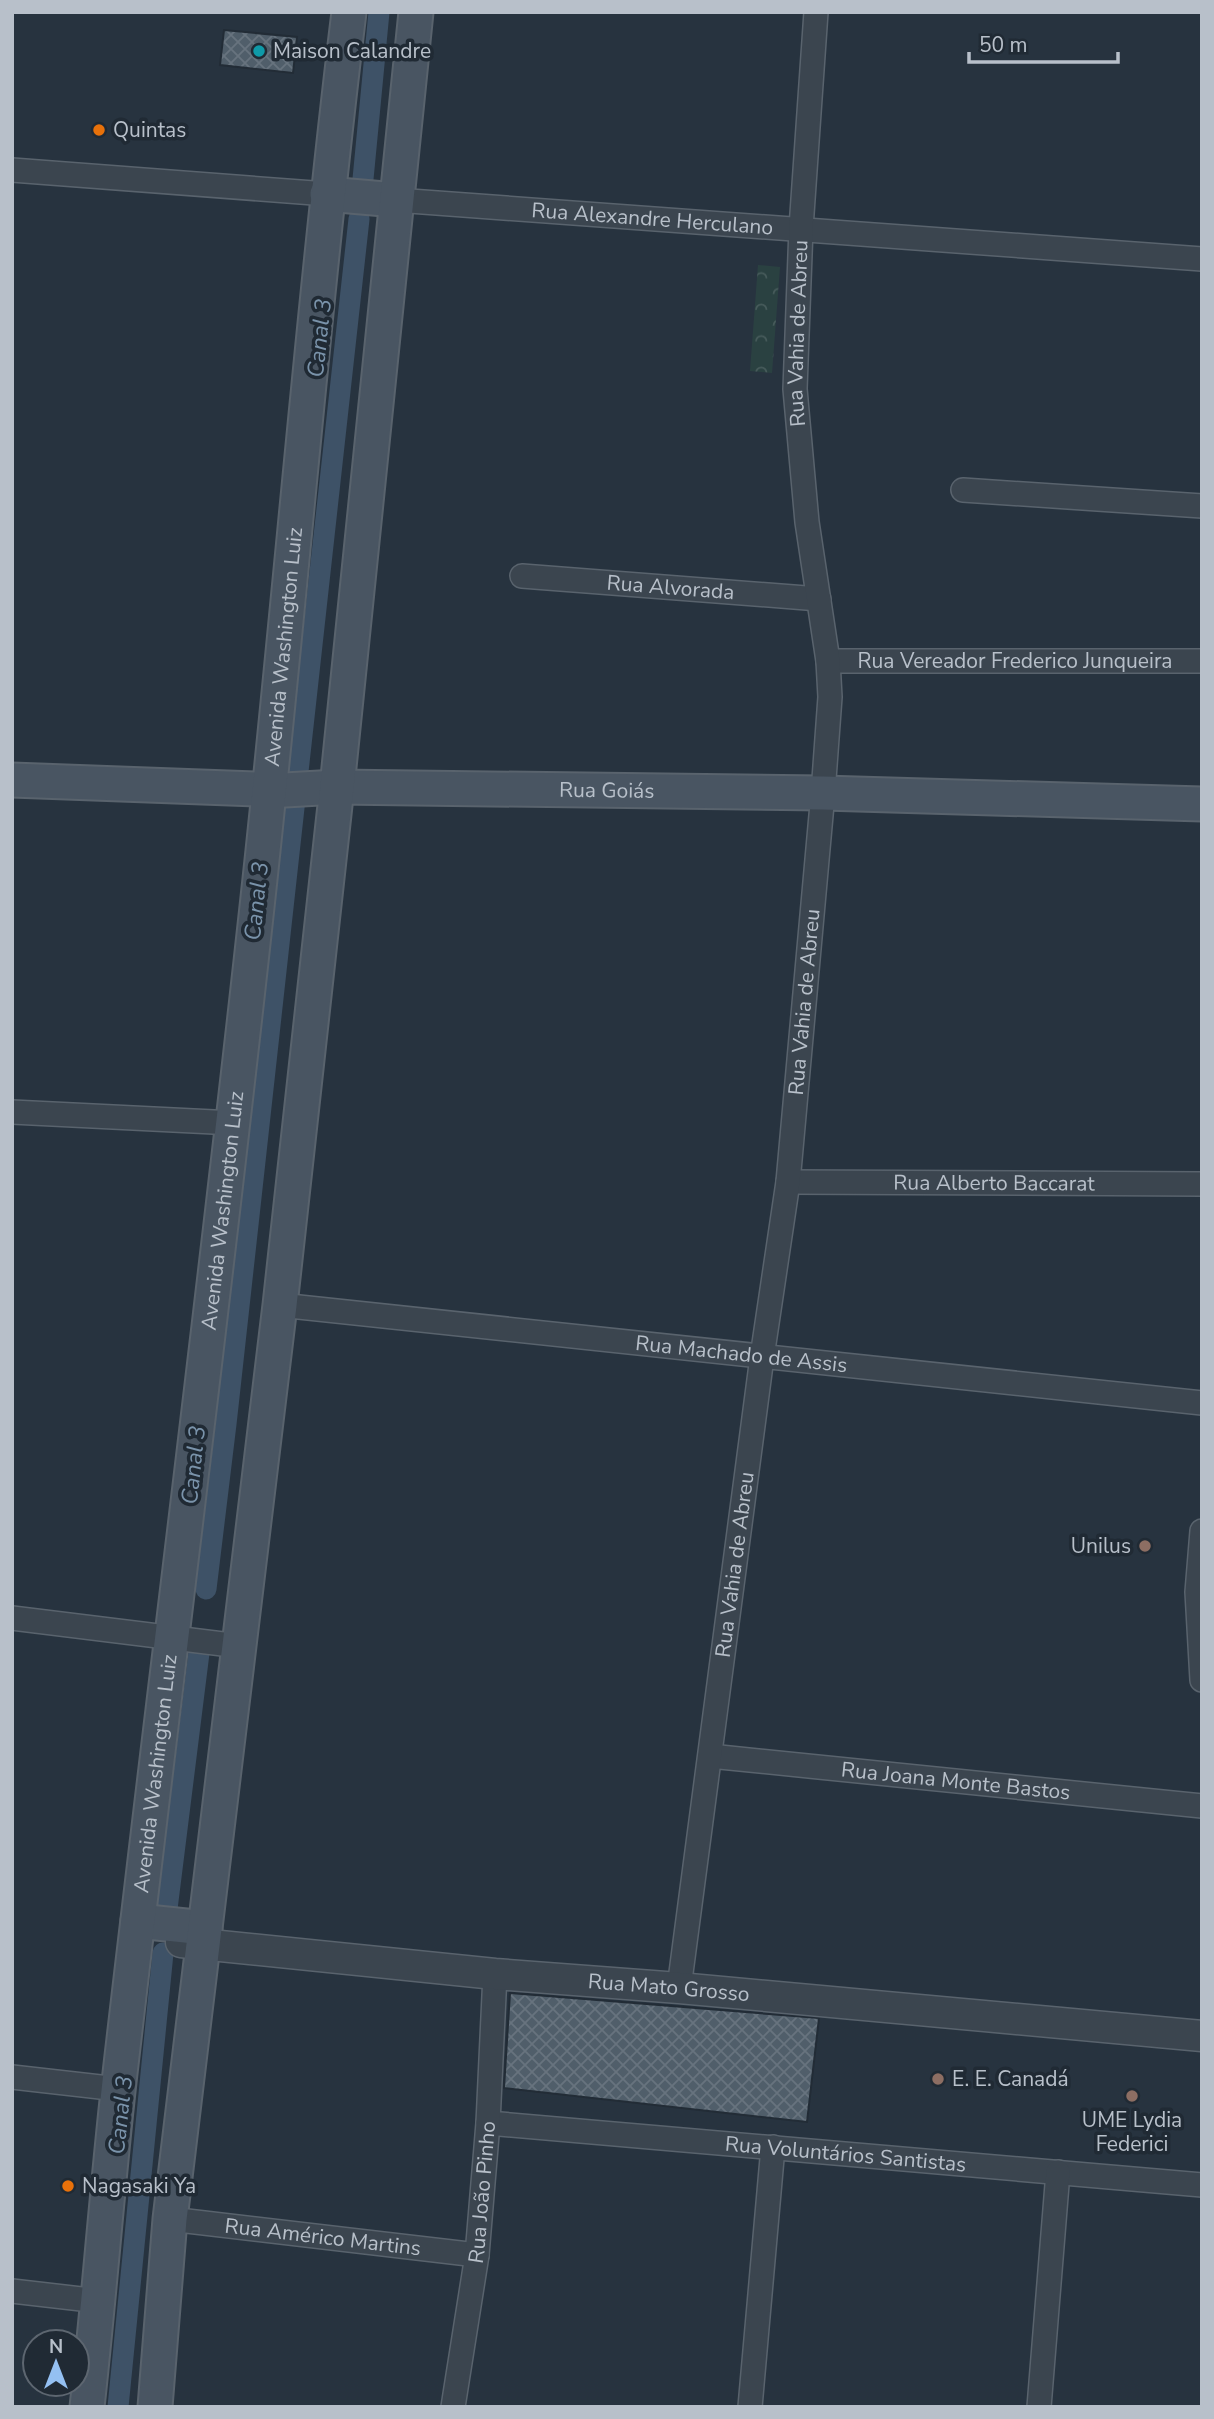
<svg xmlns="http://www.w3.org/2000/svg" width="1214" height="2419" font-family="'Nunito Sans',sans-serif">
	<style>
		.park { fill: url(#park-crowns) }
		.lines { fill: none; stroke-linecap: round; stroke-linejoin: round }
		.canal { stroke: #3e5267; stroke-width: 21 }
		.building { fill: url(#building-cross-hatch); stroke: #222c36; stroke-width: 2 }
		.minor-casing { stroke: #59636d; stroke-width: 26 }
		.tertiary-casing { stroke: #59636d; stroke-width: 33 }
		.secondary-casing { stroke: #59636d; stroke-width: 37 }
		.minor { stroke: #3b454f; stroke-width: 23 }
		.tertiary { stroke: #3b454f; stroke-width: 30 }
		.secondary { stroke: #495562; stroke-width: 33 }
		.culture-dot { fill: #0f9aa8; stroke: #202a34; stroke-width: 2.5 }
		.food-dot { fill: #e8710a; stroke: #202a34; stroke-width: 2.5 }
		.education-dot { fill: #8d6e63; stroke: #202a34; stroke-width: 2.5 }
		.labels { text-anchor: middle; stroke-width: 7; stroke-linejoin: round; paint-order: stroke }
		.poi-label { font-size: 21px; fill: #b8c0ca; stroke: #202a34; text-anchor: start }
		.street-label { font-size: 21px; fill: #b8c0ca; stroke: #202a34 }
		.water-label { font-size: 23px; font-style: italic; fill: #7a93aa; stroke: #202a34 }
	</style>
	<defs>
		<pattern id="park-crowns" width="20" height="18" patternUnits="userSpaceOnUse" patternTransform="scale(1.75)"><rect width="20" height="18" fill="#2a4141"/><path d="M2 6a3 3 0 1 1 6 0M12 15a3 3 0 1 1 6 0" fill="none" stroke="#475b5b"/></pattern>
		<pattern id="building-cross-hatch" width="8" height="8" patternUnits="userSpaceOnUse" patternTransform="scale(1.75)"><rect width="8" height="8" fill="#505e6a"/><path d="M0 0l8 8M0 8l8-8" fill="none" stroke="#67737e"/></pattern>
	</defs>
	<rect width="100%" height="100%" fill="#27333f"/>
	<path class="park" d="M 758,265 L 780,267 L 772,373 L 750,371 Z"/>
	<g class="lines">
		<path class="canal" d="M 363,179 L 379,12
			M 206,1589 L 226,1424 L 359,219
			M 167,1909 L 199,1653
			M 118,2407 L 163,1953"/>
	</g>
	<path class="building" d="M 224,30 L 297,37 L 293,73 L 220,65 Z
		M 510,1993 L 819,2018 L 807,2122 L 504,2088 Z"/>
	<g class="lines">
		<g class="minor-casing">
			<g id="minor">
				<path d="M 12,170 L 327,194"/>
				<path id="s1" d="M 396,200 L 1202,259"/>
				<path d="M 963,490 L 1202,506"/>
				<path id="s2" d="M 522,576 L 819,599"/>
				<path id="s3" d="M 828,661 L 1202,661"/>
				<path d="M 12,1112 L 234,1123"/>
				<path id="s4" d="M 788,1182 L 1202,1184"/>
				<path id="s5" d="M 280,1305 L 1202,1403"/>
				<path d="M 1202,1531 L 1197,1592 L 1202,1680"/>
				<path d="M 12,1618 L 239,1646"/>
				<path id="s6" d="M 710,1756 L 1202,1806"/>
				<path id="s7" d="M 679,1988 L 762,1357 L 788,1182 L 823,793 L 830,697 L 828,661 L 807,522 L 795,389 L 801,228 L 816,12"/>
				<path d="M 12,2077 L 118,2089"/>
				<path id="s8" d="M 488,2123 L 1202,2185"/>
				<path id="s9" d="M 170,2219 L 477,2255"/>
				<path d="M 12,2291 L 99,2301"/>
				<path id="s10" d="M 453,2407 L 477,2255 L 488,2123 L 495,1974"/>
				<path d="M 750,2407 L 773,2147"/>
				<path d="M 1039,2407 L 1058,2172"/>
			</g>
		</g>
		<g class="tertiary-casing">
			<g id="tertiary">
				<path id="s11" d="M 181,1942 L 495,1974 L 679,1988 L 1202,2036"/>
			</g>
		</g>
		<g class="secondary-casing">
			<g id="secondary">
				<path d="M 327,194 L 396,200"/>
				<path id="s12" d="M 12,780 L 285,790 L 337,787 L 823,793 L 1202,804"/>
				<path d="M 138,1921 L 205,1928"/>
				<path id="s13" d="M 87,2407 C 99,2299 107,2190 119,2082 C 165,1681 217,1281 260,879 C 291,590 314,301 349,12"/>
				<path d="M 155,2407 L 170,2219 L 280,1305 L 337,787 L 416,12"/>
			</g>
		</g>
		<use href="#minor" class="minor"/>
		<use href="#tertiary" class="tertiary"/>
		<use href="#secondary" class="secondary"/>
	</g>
	<circle class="culture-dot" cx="259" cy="51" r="7"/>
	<g class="food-dot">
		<circle cx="99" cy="130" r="7"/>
		<circle cx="68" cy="2186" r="7"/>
	</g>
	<g class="education-dot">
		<circle cx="1145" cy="1546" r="7"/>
		<circle cx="938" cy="2079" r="7"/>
		<circle cx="1132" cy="2096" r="7"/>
	</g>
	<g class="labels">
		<g class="poi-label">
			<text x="273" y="58">Maison Calandre</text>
			<text x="113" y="137">Quintas</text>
			<text x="1131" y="1553" text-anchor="end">Unilus</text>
			<text x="952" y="2086">E. E. Canadá</text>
			<text x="1132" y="2127" text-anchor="middle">UME Lydia<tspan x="1132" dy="24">Federici</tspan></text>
			<text x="82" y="2193">Nagasaki Ya</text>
		</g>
		<g class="street-label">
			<text dy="7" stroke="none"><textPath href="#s1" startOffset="257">Rua Alexandre Herculano</textPath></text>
			<text dy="7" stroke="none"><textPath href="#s7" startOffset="1666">Rua Vahia de Abreu</textPath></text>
			<text dy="7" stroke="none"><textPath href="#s2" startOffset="149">Rua Alvorada</textPath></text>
			<text dy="7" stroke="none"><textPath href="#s13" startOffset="1771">Avenida Washington Luiz</textPath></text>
			<text dy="7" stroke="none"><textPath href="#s3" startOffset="187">Rua Vereador Frederico Junqueira</textPath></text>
			<text dy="7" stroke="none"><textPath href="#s12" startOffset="595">Rua Goiás</textPath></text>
			<text dy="7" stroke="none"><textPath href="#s7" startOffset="994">Rua Vahia de Abreu</textPath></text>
			<text dy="7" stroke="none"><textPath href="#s4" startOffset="206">Rua Alberto Baccarat</textPath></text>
			<text dy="7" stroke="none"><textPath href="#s13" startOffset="1204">Avenida Washington Luiz</textPath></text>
			<text dy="7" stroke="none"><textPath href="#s5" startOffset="464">Rua Machado de Assis</textPath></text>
			<text dy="7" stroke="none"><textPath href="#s7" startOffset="427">Rua Vahia de Abreu</textPath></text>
			<text dy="7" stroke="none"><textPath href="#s13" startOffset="637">Avenida Washington Luiz</textPath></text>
			<text dy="7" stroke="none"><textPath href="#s6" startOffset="247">Rua Joana Monte Bastos</textPath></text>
			<text dy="7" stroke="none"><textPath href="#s11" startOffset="490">Rua Mato Grosso</textPath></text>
			<text dy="7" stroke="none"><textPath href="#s8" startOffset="359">Rua Voluntários Santistas</textPath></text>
			<text dy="7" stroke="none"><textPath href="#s10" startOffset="217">Rua João Pinho</textPath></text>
			<text dy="7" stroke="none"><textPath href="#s9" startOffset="154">Rua Américo Martins</textPath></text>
		</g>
		<g class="water-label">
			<text transform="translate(319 338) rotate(-84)" y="8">Canal 3</text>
			<text transform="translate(256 901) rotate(-84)" y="8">Canal 3</text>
			<text transform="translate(193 1465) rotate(-84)" y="8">Canal 3</text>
			<text transform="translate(120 2115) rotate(-84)" y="8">Canal 3</text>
		</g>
	</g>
	<rect width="1214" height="2419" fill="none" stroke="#b8c0ca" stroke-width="28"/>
	<g transform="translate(56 2363)"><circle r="33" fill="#202a34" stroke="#5d6670" stroke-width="2"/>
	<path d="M0-5L12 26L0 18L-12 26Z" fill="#94c0f2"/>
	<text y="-10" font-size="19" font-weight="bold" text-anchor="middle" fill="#b8c0ca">N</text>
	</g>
	<path d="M969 52v10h149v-10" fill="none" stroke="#b8c0ca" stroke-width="3.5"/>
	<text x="979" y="52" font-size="21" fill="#b8c0ca" stroke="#202a34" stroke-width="5" paint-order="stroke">50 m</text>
</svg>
